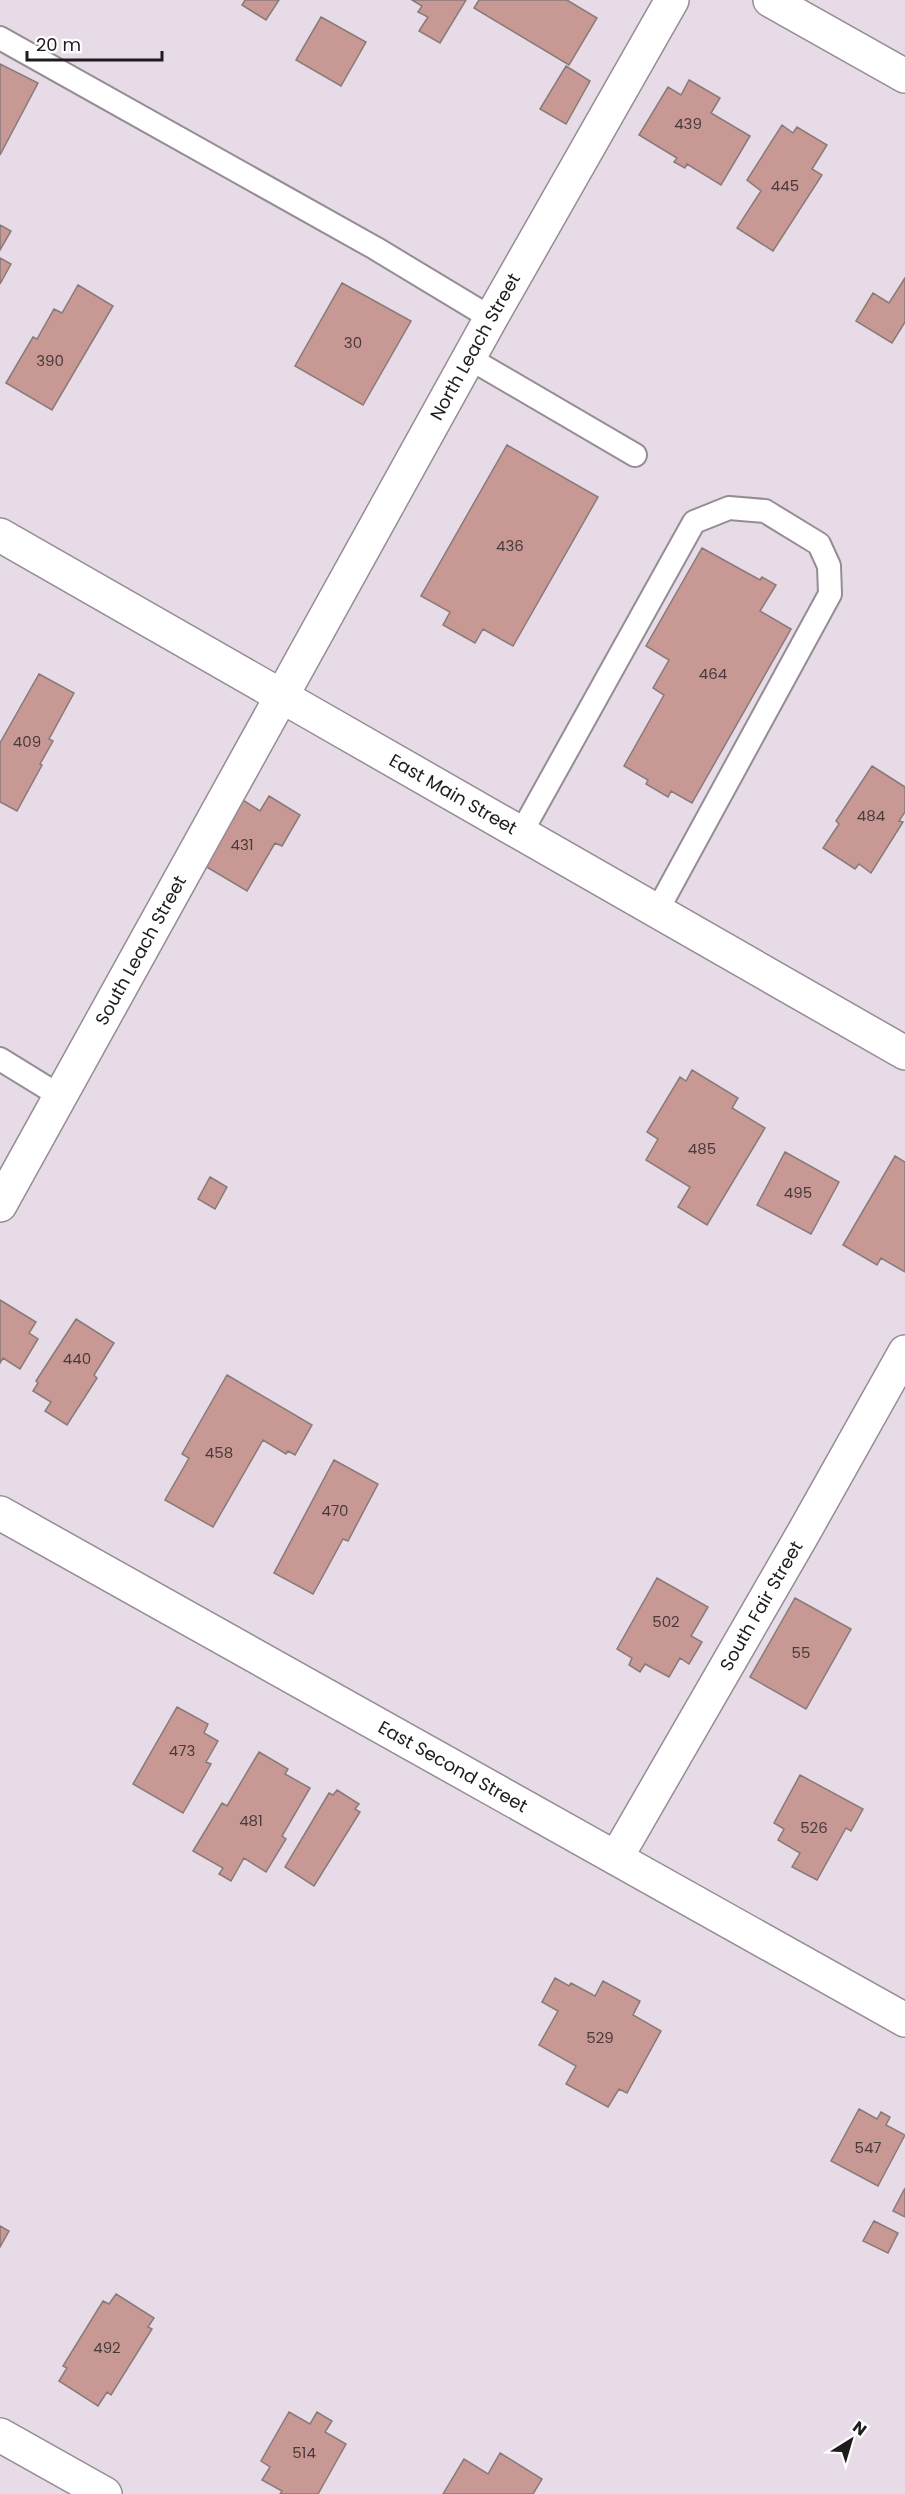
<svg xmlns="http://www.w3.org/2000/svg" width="905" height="2494" font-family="Poppins,sans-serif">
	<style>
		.building { fill: #c79894; stroke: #897a79; stroke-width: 1.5 }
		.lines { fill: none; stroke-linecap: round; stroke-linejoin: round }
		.lane-casing { stroke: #968c95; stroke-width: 26 }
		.street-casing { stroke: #968c95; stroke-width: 36 }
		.primary-casing { stroke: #968c95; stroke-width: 36 }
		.lane { stroke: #fff; stroke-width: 22 }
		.street { stroke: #fff; stroke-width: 33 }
		.primary { stroke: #fff; stroke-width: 33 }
		.labels { text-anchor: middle; stroke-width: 5; stroke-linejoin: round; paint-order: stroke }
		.number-label { font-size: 15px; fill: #493a3c }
		.street-label { font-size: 18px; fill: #1f1b1f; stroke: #fff }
	</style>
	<rect width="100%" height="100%" fill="#e6dbe6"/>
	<path class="building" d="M 245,0 L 279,0 L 266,20 L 242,5 Z
		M 412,0 L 466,0 L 440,43 L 419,31 L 428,17 L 418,12 L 422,6 Z
		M 479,0 L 567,0 L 597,18 L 569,65 L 474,8 Z
		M 321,17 L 366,42 L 341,86 L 296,60 Z
		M 0,64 L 38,83 L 0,155 Z
		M 566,66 L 590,81 L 566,124 L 540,109 Z
		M 689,80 L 720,98 L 711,113 L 750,136 L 721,185 L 687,164 L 685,168 L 674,162 L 677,158 L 639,135 L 668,87 L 681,95 Z
		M 782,125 L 793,133 L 797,127 L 827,145 L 812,169 L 822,175 L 773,251 L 737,228 L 761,191 L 747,180 Z
		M 0,225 L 11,231 L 0,250 Z
		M 0,258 L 11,264 L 0,284 Z
		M 905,278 L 905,322 L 892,343 L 856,321 L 873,293 L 889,303 Z
		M 342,283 L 411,321 L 363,405 L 295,366 Z
		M 78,285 L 113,306 L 52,410 L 6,383 L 33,337 L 37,339 L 54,309 L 62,313 Z
		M 507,445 L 598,497 L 513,646 L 483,629 L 475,643 L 443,625 L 450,612 L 421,596 Z
		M 702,548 L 760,580 L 762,577 L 776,585 L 760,611 L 791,629 L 692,803 L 671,791 L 668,797 L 646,784 L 648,780 L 624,766 L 664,695 L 653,688 L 669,660 L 646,646 Z
		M 39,674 L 74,693 L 49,739 L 53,741 L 40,764 L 42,765 L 17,811 L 0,802 L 0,743 Z
		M 872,766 L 905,787 L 905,812 L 899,821 L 903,822 L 871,873 L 859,864 L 855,869 L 823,848 L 839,824 L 836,821 Z
		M 269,796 L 300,815 L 282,846 L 275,843 L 247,891 L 200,863 L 243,800 L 260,811 Z
		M 692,1070 L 738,1098 L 732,1108 L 765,1128 L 707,1225 L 678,1207 L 690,1187 L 646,1160 L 658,1139 L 647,1132 L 680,1077 L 686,1081 Z
		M 785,1152 L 839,1182 L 811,1234 L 757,1205 Z
		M 895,1156 L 905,1162 L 905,1272 L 881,1258 L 877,1265 L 843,1245 Z
		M 210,1177 L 227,1187 L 215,1209 L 198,1199 Z
		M 0,1300 L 36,1322 L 29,1333 L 38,1339 L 20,1369 L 3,1358 L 0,1363 Z
		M 76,1319 L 114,1343 L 94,1375 L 97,1378 L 67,1425 L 45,1411 L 51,1402 L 33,1391 L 38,1383 L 36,1381 Z
		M 227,1375 L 312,1425 L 295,1455 L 288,1451 L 286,1454 L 263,1440 L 213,1527 L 165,1500 L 189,1458 L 182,1454 Z
		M 334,1460 L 378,1484 L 348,1541 L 343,1539 L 313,1594 L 274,1573 Z
		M 657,1578 L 708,1607 L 691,1636 L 702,1642 L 689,1664 L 680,1658 L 669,1677 L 645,1664 L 640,1672 L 629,1665 L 632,1658 L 617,1649 Z
		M 795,1598 L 851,1629 L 806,1709 L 750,1677 Z
		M 177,1707 L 208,1724 L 204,1733 L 218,1741 L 206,1762 L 211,1764 L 183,1813 L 133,1784 Z
		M 259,1752 L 288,1769 L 285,1774 L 310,1788 L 282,1836 L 286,1839 L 266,1872 L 244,1858 L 231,1881 L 219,1874 L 223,1868 L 193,1851 L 222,1803 L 227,1806 Z
		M 800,1775 L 863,1809 L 851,1831 L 846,1828 L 817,1880 L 792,1867 L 800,1853 L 778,1840 L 784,1829 L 774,1823 Z
		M 337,1790 L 359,1804 L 355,1809 L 360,1812 L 314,1886 L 285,1867 L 329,1793 L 333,1795 Z
		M 555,1978 L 569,1986 L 571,1983 L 595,1996 L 603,1981 L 640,2001 L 633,2015 L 661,2031 L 627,2093 L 619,2089 L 608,2107 L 566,2084 L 576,2066 L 539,2045 L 558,2011 L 542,2002 Z
		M 859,2109 L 877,2119 L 881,2112 L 890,2117 L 886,2125 L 905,2135 L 878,2186 L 831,2161 Z
		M 905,2188 L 905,2217 L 893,2211 Z
		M 874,2221 L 898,2233 L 888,2253 L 863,2241 Z
		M 0,2226 L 9,2231 L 0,2247 Z
		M 116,2294 L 154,2318 L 148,2327 L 152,2329 L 111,2395 L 107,2392 L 98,2406 L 59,2381 L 67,2368 L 63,2366 L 103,2301 L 109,2304 Z
		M 289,2412 L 310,2424 L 317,2412 L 332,2421 L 325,2432 L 346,2444 L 318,2494 L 280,2494 L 282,2491 L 262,2480 L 270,2467 L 261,2461 Z
		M 500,2453 L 542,2479 L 533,2494 L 443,2494 L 464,2459 L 488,2474 Z"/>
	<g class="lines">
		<g class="lane-casing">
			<path id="lane" d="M 0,38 L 375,248 L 491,318
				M 469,358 L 635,455
				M 521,833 L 694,522 L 729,508 L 765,511 L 819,544 L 829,566 L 830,594 L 657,911
				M 0,1059 L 60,1096"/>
		</g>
		<g class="street-casing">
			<g id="street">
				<path d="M 770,0 L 905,76"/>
				<path id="s1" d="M 0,1205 L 491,318 L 672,0"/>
				<path id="s2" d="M 0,1513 L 905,2020"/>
				<path id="s3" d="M 616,1858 L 804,1532 L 905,1352"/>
				<path d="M 0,2435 L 105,2494"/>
			</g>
		</g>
		<g class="primary-casing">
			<g id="primary">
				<path id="s4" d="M 0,535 L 905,1053"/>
			</g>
		</g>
		<use href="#lane" class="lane"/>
		<use href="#street" class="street"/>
		<use href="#primary" class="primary"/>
	</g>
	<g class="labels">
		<g class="number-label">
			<text x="688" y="129">439</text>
			<text x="785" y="191">445</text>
			<text x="353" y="348">30</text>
			<text x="50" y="366">390</text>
			<text x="510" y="551">436</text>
			<text x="713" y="679">464</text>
			<text x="27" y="747">409</text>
			<text x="871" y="821">484</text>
			<text x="242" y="850">431</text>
			<text x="702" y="1154">485</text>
			<text x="798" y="1198">495</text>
			<text x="77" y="1364">440</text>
			<text x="219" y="1458">458</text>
			<text x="335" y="1516">470</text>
			<text x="666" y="1627">502</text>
			<text x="801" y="1658">55</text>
			<text x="182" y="1756">473</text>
			<text x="251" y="1826">481</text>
			<text x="814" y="1833">526</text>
			<text x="600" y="2043">529</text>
			<text x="868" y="2153">547</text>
			<text x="107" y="2353">492</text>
			<text x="304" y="2458">514</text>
		</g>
		<g class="street-label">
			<text dy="6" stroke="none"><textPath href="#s1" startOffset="981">North Leach Street</textPath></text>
			<text dy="6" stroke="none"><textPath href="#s4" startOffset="522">East Main Street</textPath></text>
			<text dy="6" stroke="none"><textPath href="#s1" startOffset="291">South Leach Street</textPath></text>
			<text dy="6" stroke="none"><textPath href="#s3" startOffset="291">South Fair Street</textPath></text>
			<text dy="6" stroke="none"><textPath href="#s2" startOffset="519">East Second Street</textPath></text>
		</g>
	</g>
	<g transform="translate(851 2440) rotate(37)" stroke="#ffffff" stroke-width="4.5" paint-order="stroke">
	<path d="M0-4.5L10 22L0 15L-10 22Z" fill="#1f1b1f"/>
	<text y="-9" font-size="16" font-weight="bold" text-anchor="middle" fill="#1f1b1f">N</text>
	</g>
	<path d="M27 51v9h135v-9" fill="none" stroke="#1f1b1f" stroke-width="3"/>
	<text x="36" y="51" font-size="18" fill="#1f1b1f" stroke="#ffffff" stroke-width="4.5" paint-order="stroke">20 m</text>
</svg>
